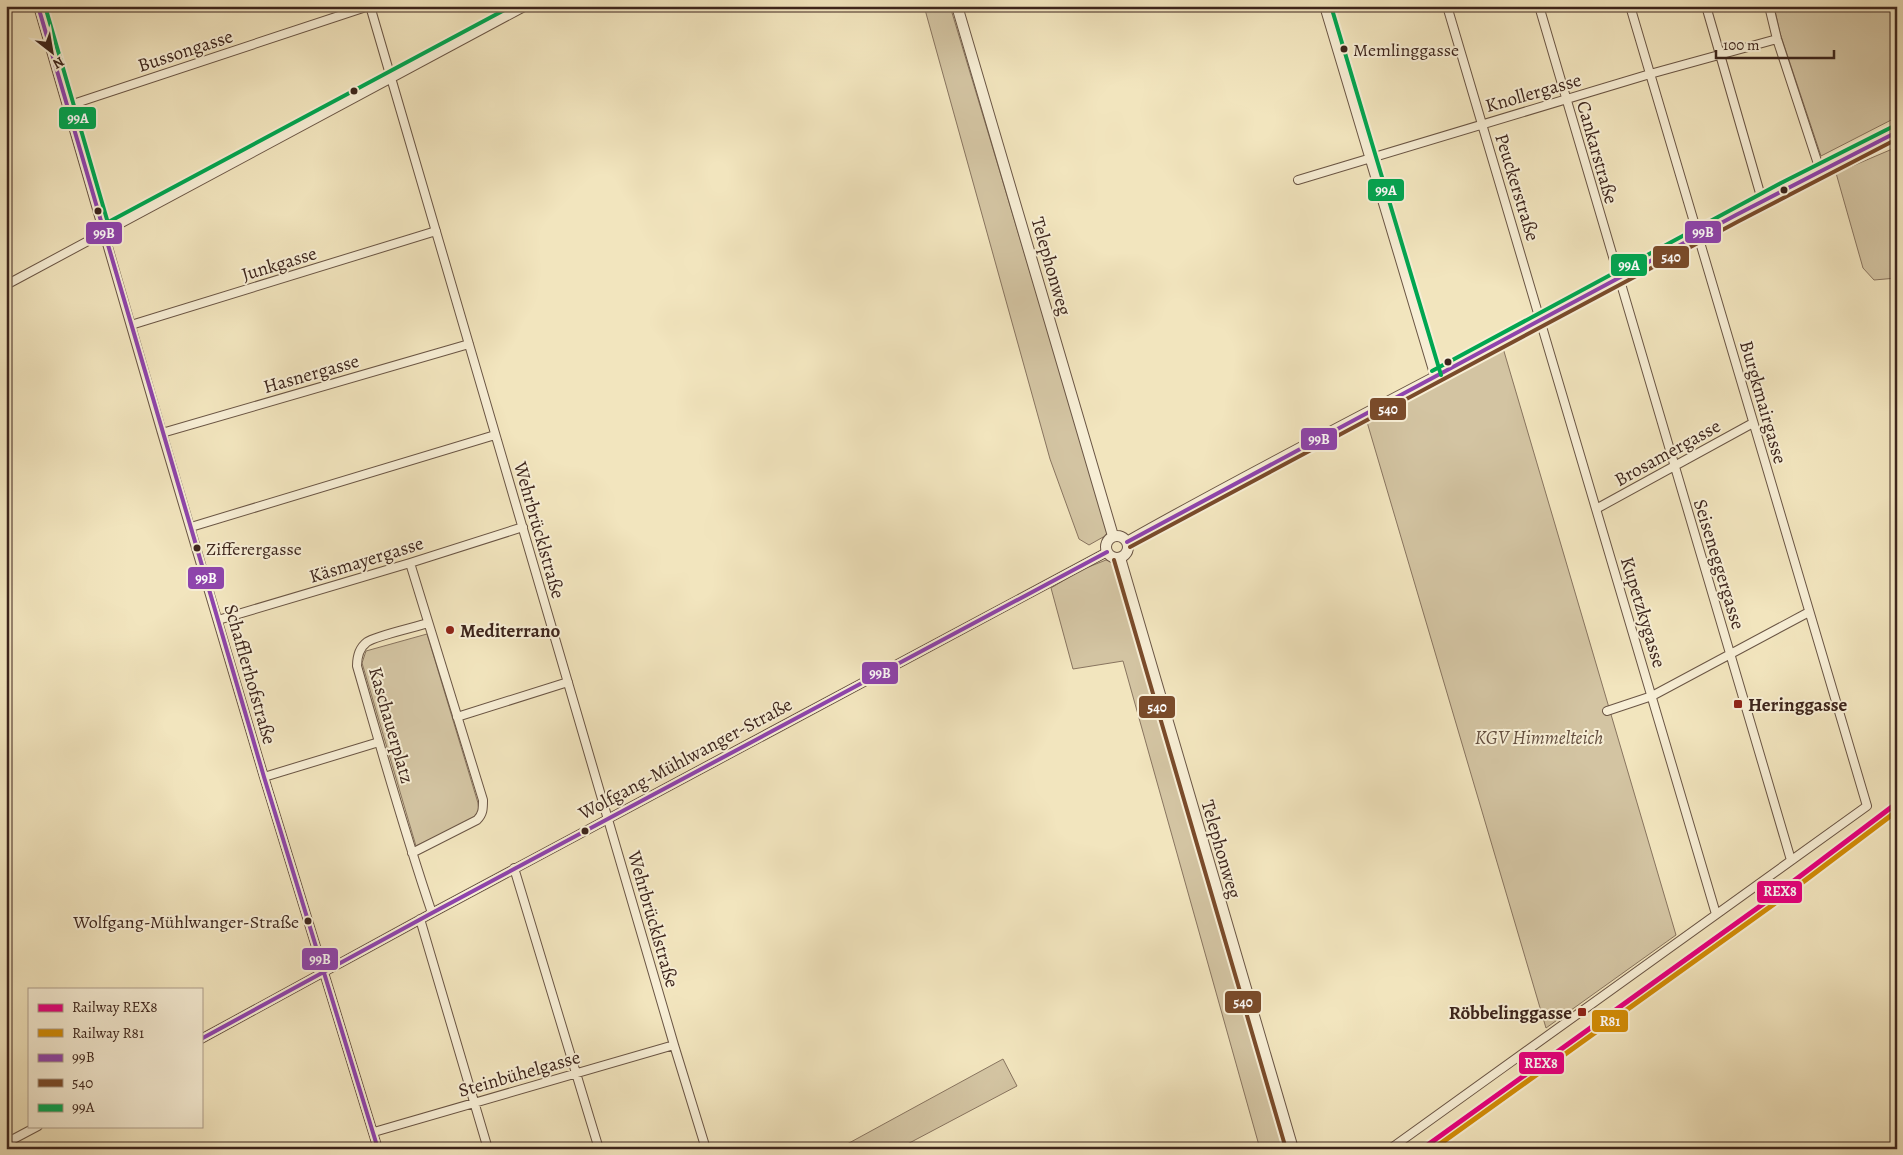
<svg xmlns="http://www.w3.org/2000/svg" width="1903" height="1155" font-family="Alegreya,serif">
	<style>
		.green { fill: #d3c4a2; stroke: #88745f }
		.lines { fill: none; stroke-linecap: round; stroke-linejoin: round }
		.minor-casing { stroke: #6a5544; stroke-width: 10 }
		.tertiary-casing { stroke: #6a5544; stroke-width: 12 }
		.minor { stroke: #f7eed5; stroke-width: 8 }
		.tertiary { stroke: #f7eed5; stroke-width: 10 }
		.bus-1-casing { stroke: #f7eed5; stroke-width: 8 }
		.bus-2-casing { stroke: #f7eed5; stroke-width: 8 }
		.bus-3-casing { stroke: #f7eed5; stroke-width: 8 }
		.bus-1 { stroke: #8e44ad; stroke-width: 4 }
		.bus-2 { stroke: #7a4b2a; stroke-width: 4 }
		.bus-3 { stroke: #00a651; stroke-width: 4 }
		.rail-1-casing { stroke: #f7eed5; stroke-width: 9 }
		.rail-2-casing { stroke: #f7eed5; stroke-width: 9 }
		.rail-1 { stroke: #e5007d; stroke-width: 5 }
		.rail-2 { stroke: #d28c06; stroke-width: 5 }
		.bus-dot { fill: #3d251c; stroke: #f7eed5; stroke-width: 2 }
		.poi-dot { fill: #8f2418; stroke: #f7eed5; stroke-width: 2 }
		.labels { text-anchor: middle; stroke-width: 4; stroke-linejoin: round; paint-order: stroke }
		.bus-label { font-size: 18px; fill: #3d251c; stroke: #f7eed5; text-anchor: start }
		.street-label { font-size: 19px; fill: #3d251c; stroke: #f7eed5 }
		.poi-label { font-size: 19px; font-weight: bold; fill: #3d251c; stroke: #f7eed5; text-anchor: start }
		.park-label { font-size: 19px; font-style: italic; fill: #624d3e; stroke: #f7eed5 }
		.line-badge { stroke: #f7eed5; stroke-width: 2 }
		.badge-label { font-size: 14px; text-anchor: middle; font-weight: bold; fill: #fff }
	</style>
	<rect width="100%" height="100%" fill="#f2e5be"/>
	<filter id="stains"><feTurbulence type="fractalNoise" baseFrequency=".004" numOctaves="4"/><feColorMatrix values="0 0 0 0 .2 0 0 0 0 .09 0 0 0 0 .02 0 0 0 .5 -.17"/></filter>
	<radialGradient id="worn" r=".72"><stop offset=".6" stop-color="#630" stop-opacity="0"/><stop offset="1" stop-color="#630" stop-opacity=".3"/></radialGradient>
	<path class="green" d="M 924,6 L 950,6 L 1108,531 L 1105,536 L 1089,545 L 1079,539 L 1050,459 Z
		M 1774,6 L 1897,6 L 1897,117 L 1821,156 L 1780,33 Z
		M 1897,147 L 1897,278 L 1874,280 L 1863,268 L 1836,173 Z
		M 1503,348 L 1676,935 L 1546,1028 L 1367,422 Z
		M 1106,560 L 1111,561 L 1115,565 L 1288,1149 L 1260,1149 L 1123,661 L 1073,669 L 1051,588 L 1081,570 Z
		M 427,634 L 478,803 L 479,812 L 476,817 L 416,846 L 362,663 L 366,651 Z
		M 1003,1059 L 1017,1086 L 898,1149 L 838,1149 Z"/>
	<g class="lines">
		<g class="minor-casing">
			<path id="minor" d="M 38,6 L 162,433 L 264,777 L 378,1149
				M 370,6 L 674,1045 L 706,1149
				M 1324,6 L 1435,377
				M 1447,6 L 1716,914
				M 1539,6 L 1791,860
				M 1706,6 L 1762,200
				M 1769,6 L 1777,39 L 1820,170
				M 67,106 L 369,6
				M 1298,180 L 1650,74 L 1777,39
				M 6,285 L 526,6
				M 131,325 L 436,231
				M 162,433 L 469,344
				M 1596,509 L 1753,423
				M 191,527 L 495,435
				M 410,563 L 483,800 C 483,809 483,814 477,820 L 412,853
				M 218,620 L 410,563 L 523,527
				M 428,623 C 416,627 375,636 367,642 C 359,648 357,656 357,666 C 381,749 404,831 432,913
				M 1607,711 L 1652,696 L 1809,612
				M 457,717 L 568,682
				M 264,777 L 379,742
				M 514,868 L 599,1149
				M 420,919 L 488,1149
				M 201,1039 L 432,913 L 1107,552
				M 374,1132 L 674,1045
				M 6,1143 L 38,1126
				M 1390,1149 L 1867,806 L 1630,6"/>
		</g>
		<g class="tertiary-casing">
			<path id="tertiary" d="M 957,6 L 1113,536
				M1106 547a11 11 0 1 1 22 0a11 11 0 1 1-22 0Z
				M 1127,542 C 1240,478 1356,419 1471,358 C 1612,282 1753,204 1897,132
				M 1120,558 L 1293,1149"/>
		</g>
		<use href="#minor" class="minor"/>
		<use href="#tertiary" class="tertiary"/>
		<g class="bus-1-casing">
			<path id="bus-1" d="M 38,6 L 264,777 L 378,1149
				M 1127,542 L 1736,215 L 1897,132
				M 201,1039 L 432,913 L 1107,552"/>
		</g>
		<g class="bus-2-casing">
			<path id="bus-2" d="M 1130,547 L 1739,221 L 1897,139
				M 1114,560 L 1286,1149"/>
		</g>
		<g class="bus-3-casing">
			<path id="bus-3" d="M 45,6 L 110,230
				M 1331,6 L 1441,375
				M 101,226 L 512,6
				M 1432,371 L 1781,183 L 1894,126"/>
		</g>
		<use href="#bus-1" class="bus-1"/>
		<use href="#bus-2" class="bus-2"/>
		<use href="#bus-3" class="bus-3"/>
		<g class="rail-1-casing">
			<path id="rail-1" d="M 1422,1149 L 1770,899 L 1897,803"/>
		</g>
		<g class="rail-2-casing">
			<path id="rail-2" d="M 1433,1149 L 1774,904 L 1897,811"/>
		</g>
		<use href="#rail-1" class="rail-1"/>
		<use href="#rail-2" class="rail-2"/>
	</g>
	<g class="bus-dot">
		<circle cx="1344" cy="49" r="4.5"/>
		<circle cx="354" cy="91" r="4.5"/>
		<circle cx="1784" cy="190" r="4.5"/>
		<circle cx="98" cy="211" r="4.5"/>
		<circle cx="1448" cy="362" r="4.5"/>
		<circle cx="197" cy="548" r="4.5"/>
		<circle cx="585" cy="831" r="4.5"/>
		<circle cx="308" cy="921" r="4.5"/>
	</g>
	<g class="poi-dot">
		<circle cx="450" cy="630" r="5"/>
		<rect x="1733" y="699" width="10" height="10" rx="2.5"/>
		<rect x="1577" y="1007" width="10" height="10" rx="2.5"/>
	</g>
	<g class="labels">
		<g class="bus-label">
			<text x="1353" y="56">Memlinggasse</text>
			<text x="206" y="555">Zifferergasse</text>
			<text x="299" y="928" text-anchor="end">Wolfgang-Mühlwanger-Straße</text>
		</g>
		<g class="street-label">
			<text transform="translate(185 50) rotate(-18)" y="7">Bussongasse</text>
			<text transform="translate(1533 92) rotate(-16)" y="7">Knollergasse</text>
			<text transform="translate(1598 152) rotate(74)" y="7">Cankarstraße</text>
			<text transform="translate(1518 187) rotate(73)" y="7">Peuckerstraße</text>
			<text transform="translate(279 263) rotate(-17)" y="7">Junkgasse</text>
			<text transform="translate(1052 266) rotate(74)" y="7">Telephonweg</text>
			<text transform="translate(311 373) rotate(-16)" y="7">Hasnergasse</text>
			<text transform="translate(1764 402) rotate(74)" y="7">Burgkmairgasse</text>
			<text transform="translate(1667 452) rotate(-29)" y="7">Brosamergasse</text>
			<text transform="translate(540 530) rotate(74)" y="7">Wehrbrücklstraße</text>
			<text transform="translate(366 559) rotate(-17)" y="7">Käsmayergasse</text>
			<text transform="translate(1720 564) rotate(73)" y="7">Seiseneggergasse</text>
			<text transform="translate(1644 612) rotate(73)" y="7">Kupetzkygasse</text>
			<text transform="translate(251 674) rotate(74)" y="7">Schafflerhofstraße</text>
			<text transform="translate(392 725) rotate(74)" y="7">Kaschauerplatz</text>
			<text transform="translate(685 758) rotate(-28)" y="7">Wolfgang-Mühlwanger-Straße</text>
			<text transform="translate(1222 849) rotate(74)" y="7">Telephonweg</text>
			<text transform="translate(654 919) rotate(74)" y="7">Wehrbrücklstraße</text>
			<text transform="translate(519 1073) rotate(-16)" y="7">Steinbühelgasse</text>
		</g>
		<g class="poi-label">
			<text x="460" y="637">Mediterrano</text>
			<text x="1748" y="711">Heringgasse</text>
			<text x="1572" y="1019" text-anchor="end">Röbbelinggasse</text>
		</g>
		<g class="park-label">
			<text x="1539" y="744">KGV Himmelteich</text>
		</g>
	</g>
	<g class="line-badge">
		<rect x="58" y="106" width="39" height="24" rx="5" fill="#00a651"/>
		<rect x="1367" y="178" width="38" height="24" rx="5" fill="#00a651"/>
		<rect x="1684" y="220" width="38" height="24" rx="5" fill="#8e44ad"/>
		<rect x="85" y="221" width="38" height="24" rx="5" fill="#8e44ad"/>
		<rect x="1652" y="245" width="38" height="24" rx="5" fill="#7a4b2a"/>
		<rect x="1610" y="253" width="38" height="24" rx="5" fill="#00a651"/>
		<rect x="1369" y="397" width="38" height="24" rx="5" fill="#7a4b2a"/>
		<rect x="1300" y="427" width="38" height="24" rx="5" fill="#8e44ad"/>
		<rect x="187" y="566" width="38" height="24" rx="5" fill="#8e44ad"/>
		<rect x="861" y="661" width="38" height="24" rx="5" fill="#8e44ad"/>
		<rect x="1138" y="695" width="38" height="24" rx="5" fill="#7a4b2a"/>
		<rect x="1756" y="880" width="47" height="24" rx="5" fill="#e5007d"/>
		<rect x="301" y="947" width="38" height="24" rx="5" fill="#8e44ad"/>
		<rect x="1224" y="990" width="38" height="24" rx="5" fill="#7a4b2a"/>
		<rect x="1591" y="1009" width="38" height="24" rx="5" fill="#d28c06"/>
		<rect x="1518" y="1051" width="47" height="24" rx="5" fill="#e5007d"/>
	</g>
	<g class="badge-label">
		<text x="78" y="123">99A</text>
		<text x="1386" y="195">99A</text>
		<text x="1703" y="237">99B</text>
		<text x="104" y="238">99B</text>
		<text x="1671" y="262">540</text>
		<text x="1629" y="270">99A</text>
		<text x="1388" y="414">540</text>
		<text x="1319" y="444">99B</text>
		<text x="206" y="583">99B</text>
		<text x="880" y="678">99B</text>
		<text x="1157" y="712">540</text>
		<text x="1780" y="896">REX8</text>
		<text x="320" y="964">99B</text>
		<text x="1243" y="1007">540</text>
		<text x="1610" y="1026">R81</text>
		<text x="1541" y="1068">REX8</text>
	</g>
	<rect width="1903" height="1155" fill="none" stroke="#f2e5be" stroke-width="25"/>
	<rect x="8" y="8" width="1888" height="1140" fill="none" stroke="#3d251c" stroke-width="2.5"/>
	<rect x="12" y="12" width="1878" height="1130" fill="none" stroke="#3d251c"/>
	<rect x="28" y="988" width="175" height="140" fill="#f7eed5" stroke="#ad9e8b"/>
	<rect x="38" y="1004" width="25" height="8" fill="#e5007d" stroke="#ad9e8b"/>
	<text x="72" y="1012" font-size="15" fill="#3d251c">Railway REX8</text>
	<rect x="38" y="1029" width="25" height="8" fill="#d28c06" stroke="#ad9e8b"/>
	<text x="72" y="1038" font-size="15" fill="#3d251c">Railway R81</text>
	<rect x="38" y="1054" width="25" height="8" fill="#8e44ad" stroke="#ad9e8b"/>
	<text x="72" y="1062" font-size="15" fill="#3d251c">99B</text>
	<rect x="38" y="1079" width="25" height="8" fill="#7a4b2a" stroke="#ad9e8b"/>
	<text x="72" y="1088" font-size="15" fill="#3d251c">540</text>
	<rect x="38" y="1104" width="25" height="8" fill="#00a651" stroke="#ad9e8b"/>
	<text x="72" y="1112" font-size="15" fill="#3d251c">99A</text>
	<g transform="translate(52 52) rotate(149)" stroke="#f7eed5" stroke-width="4" paint-order="stroke">
	<path d="M0-4L9 19L0 12L-9 19Z" fill="#3d251c"/>
	<text y="-8" font-size="14" font-weight="bold" text-anchor="middle" fill="#3d251c">N</text>
	</g>
	<path d="M1716 50v8h118v-8" fill="none" stroke="#3d251c" stroke-width="2.5"/>
	<text x="1723" y="50" font-size="15" fill="#3d251c" stroke="#f7eed5" stroke-width="4" paint-order="stroke">100 m</text>
	<rect width="100%" height="100%" filter="url(#stains)"/>
	<rect width="100%" height="100%" fill="url(#worn)"/>
</svg>
